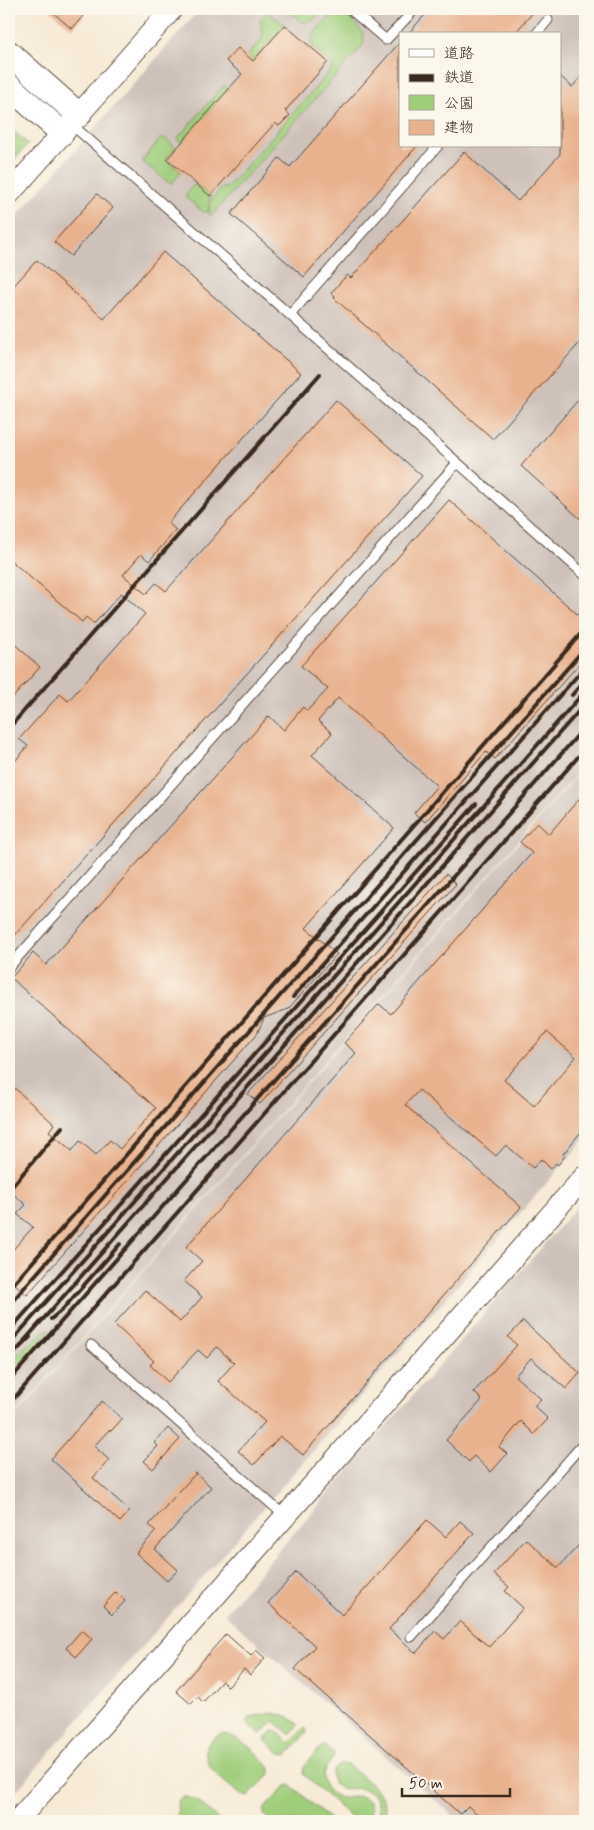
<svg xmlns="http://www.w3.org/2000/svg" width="594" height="1830" font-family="Mynerve,'Klee One',sans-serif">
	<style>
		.industrial { fill: #cec1ba; fill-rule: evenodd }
		.green { fill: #9fcd7a; stroke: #6d7c4c }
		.building { fill: #e9b28f; fill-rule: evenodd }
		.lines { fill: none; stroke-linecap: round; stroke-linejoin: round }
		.service-casing { stroke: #57473a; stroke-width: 11 }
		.tertiary-casing { stroke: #57473a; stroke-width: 23 }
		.secondary-casing { stroke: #57473a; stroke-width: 26 }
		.service { stroke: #fff; stroke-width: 9 }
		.tertiary { stroke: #fff; stroke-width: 21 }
		.secondary { stroke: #fff; stroke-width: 24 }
		.rail { stroke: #3b2a1e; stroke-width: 4 }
	</style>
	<rect width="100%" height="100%" fill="#fbf7ec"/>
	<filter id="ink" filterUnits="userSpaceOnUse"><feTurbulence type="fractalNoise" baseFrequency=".02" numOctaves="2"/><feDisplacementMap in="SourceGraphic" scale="10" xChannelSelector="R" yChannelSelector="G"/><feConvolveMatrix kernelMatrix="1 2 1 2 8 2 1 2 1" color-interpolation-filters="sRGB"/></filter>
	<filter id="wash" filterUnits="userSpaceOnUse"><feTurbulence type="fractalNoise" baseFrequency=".0096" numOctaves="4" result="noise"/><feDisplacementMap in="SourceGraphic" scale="20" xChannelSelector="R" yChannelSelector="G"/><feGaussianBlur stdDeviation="1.12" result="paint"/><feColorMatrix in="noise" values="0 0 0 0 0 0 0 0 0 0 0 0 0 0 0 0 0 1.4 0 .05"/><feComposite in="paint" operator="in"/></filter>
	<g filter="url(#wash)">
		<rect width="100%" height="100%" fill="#f7ead6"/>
		<path class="industrial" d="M 200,9 L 585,9 L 585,765 L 9,1422 L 9,225 ZM 400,34 L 560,34 L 560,146 L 400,146 Z
			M 585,767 L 585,1139 L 12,1796 L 9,1796 L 9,1424 Z
			M 585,1197 L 585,1821 L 459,1821 L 224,1614 Z"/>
		<path class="green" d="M 286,9 L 322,9 L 314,19 L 304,23 Z
			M 268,12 L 285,25 L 253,61 L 247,56 L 262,39 L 263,34 L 260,20 Z
			M 339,13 C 350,17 368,32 363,45 L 212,215 L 209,214 L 211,200 L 221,188 L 227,188 L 332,69 L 333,65 C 327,59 315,52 312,45 C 308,35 330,14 339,13 Z
			M 224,85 L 229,89 L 181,143 L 177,139 Z
			M 9,127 L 28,144 L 9,166 Z
			M 161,138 L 166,139 L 176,148 L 166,159 L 181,172 L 172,183 L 168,182 L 142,161 Z
			M 195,184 L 210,196 L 208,212 L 204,212 L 186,198 L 186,194 Z
			M 48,1329 L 50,1331 L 9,1375 L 9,1363 L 23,1349 Z
			M 273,1713 L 287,1716 L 297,1723 L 298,1725 L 290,1735 L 274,1721 L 262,1733 L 258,1734 L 246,1722 L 250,1717 Z
			M 305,1728 L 307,1730 L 307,1733 L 287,1755 L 280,1754 L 266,1741 L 266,1737 L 274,1729 L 290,1743 L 303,1729 Z
			M 221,1734 C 237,1733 261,1756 270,1768 L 270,1774 L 248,1797 L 241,1795 C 228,1784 200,1767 207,1747 C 209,1740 215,1737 221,1734 Z
			M 325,1745 L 334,1753 L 334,1756 C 332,1761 328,1764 325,1769 C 319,1782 329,1796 343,1798 C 350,1798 357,1795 363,1797 C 369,1800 371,1805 371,1810 L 367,1821 L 355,1821 L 303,1774 L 304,1766 L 321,1747 Z
			M 342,1764 L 348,1765 C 362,1778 399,1800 381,1821 L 376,1821 C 382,1808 378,1791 362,1789 C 351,1787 343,1792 334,1784 C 329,1776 332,1767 342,1764 Z
			M 290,1785 L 293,1787 L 332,1821 L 271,1821 L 264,1815 L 264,1809 L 285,1787 Z
			M 183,1797 C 198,1797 210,1812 220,1821 L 178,1821 L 177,1801 Z"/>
		<g id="blocks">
			<path class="building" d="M 49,9 L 89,9 L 72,29 Z
				M 430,9 L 536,9 L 514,34 L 408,34 Z
				M 285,25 L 328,62 L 285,111 L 290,115 L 279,126 L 275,123 L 210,196 L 167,159 L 242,74 L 226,61 L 238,48 L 253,61 Z
				M 400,42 L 400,146 L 417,146 L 304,277 L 231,214 L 279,158 L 290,167 Z
				M 585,73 L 585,337 L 493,439 L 334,298 L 335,297 L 331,293 L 347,275 L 351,278 L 464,152 L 518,201 L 560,154 L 560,76 L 572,87 Z
				M 97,194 L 113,208 L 71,256 L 54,242 Z
				M 163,252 L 301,373 L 168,523 L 176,530 L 149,561 L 141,554 L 123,575 L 146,594 L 156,583 L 166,591 L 336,400 L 422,476 L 9,942 L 9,768 L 28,746 L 19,739 L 60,694 L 68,701 L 145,614 L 121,593 L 94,624 L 86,617 L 82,622 L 9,559 L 9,291 L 37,260 L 104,319 Z
				M 585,392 L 585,523 L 521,466 Z
				M 449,500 L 585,621 L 585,657 L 495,759 L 486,752 L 425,822 L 414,813 L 437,786 L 338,698 L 318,721 L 332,733 L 312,755 L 394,828 L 306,928 L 337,954 L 288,1009 L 264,1018 L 257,1034 L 27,1295 L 9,1278 L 9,1254 L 33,1227 L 17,1214 L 26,1205 L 9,1190 L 9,1083 L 54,1124 L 49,1131 L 72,1151 L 80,1141 L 96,1155 L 110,1140 L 120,1149 L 156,1108 L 11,978 L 33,953 L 46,965 L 269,716 L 284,730 L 303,707 L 307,711 L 328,689 L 301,666 Z
				M 9,639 L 40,667 L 9,702 Z
				M 585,792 L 585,1127 L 563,1154 L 565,1156 L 558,1165 L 556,1163 L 551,1169 L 541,1159 L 533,1168 L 506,1145 L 496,1156 L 419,1090 L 405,1105 L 521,1207 L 303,1455 L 280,1436 L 254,1465 L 238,1451 L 265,1422 L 218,1381 L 234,1363 L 217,1347 L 207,1358 L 198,1350 L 168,1382 L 150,1365 L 154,1361 L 114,1324 L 145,1290 L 180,1322 L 202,1297 L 184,1281 L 202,1261 L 186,1247 L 356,1053 L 344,1043 L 379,1004 L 391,1014 L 532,853 L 520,842 L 537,823 L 549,834 ZM 547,1032 L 576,1057 L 534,1106 L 504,1080 Z
				M 446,874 L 456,884 L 260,1104 L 248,1094 Z
				M 523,1321 L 580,1373 L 566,1389 L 531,1358 L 515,1376 L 541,1399 L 534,1406 L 548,1419 L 534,1434 L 521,1421 L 499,1447 L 507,1454 L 491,1472 L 474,1456 L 469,1462 L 446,1440 L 482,1400 L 474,1392 L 517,1345 L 508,1337 Z
				M 102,1401 L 122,1419 L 111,1431 L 109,1430 L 94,1446 L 109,1460 L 93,1478 L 130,1511 L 120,1522 L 51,1459 Z
				M 168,1428 L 180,1439 L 153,1469 L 144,1461 L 158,1446 L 154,1443 Z
				M 196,1473 L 211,1487 L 155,1549 L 178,1570 L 167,1581 L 136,1553 L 156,1531 L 149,1525 Z
				M 427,1520 L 446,1537 L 460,1521 L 474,1533 L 389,1629 L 416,1653 L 435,1631 L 444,1639 L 460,1621 L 489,1647 L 523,1608 L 505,1591 L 509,1587 L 494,1574 L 526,1539 L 558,1568 L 585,1538 L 585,1821 L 492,1821 L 488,1818 L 485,1821 L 468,1806 L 460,1814 L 295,1669 L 315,1646 L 268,1603 L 296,1572 L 342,1615 Z
				M 116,1592 L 125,1601 L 112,1615 L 103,1606 Z
				M 82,1630 L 92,1639 L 76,1657 L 66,1648 Z
				M 226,1634 L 251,1656 L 256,1650 L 265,1658 L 250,1675 L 244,1669 L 228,1687 L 222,1681 L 203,1702 L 198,1697 L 191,1704 L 176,1691 Z"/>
		</g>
	</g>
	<g filter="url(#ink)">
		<use href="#blocks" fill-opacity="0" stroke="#57473a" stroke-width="1"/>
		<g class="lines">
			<g class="service-casing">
				<path id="service" d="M 350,9 L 386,40 L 415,9
					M 536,34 L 548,20
					M 71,124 L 290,315 L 585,575
					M 290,315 L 438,146
					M 9,967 L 457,463
					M 91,1345 L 286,1517
					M 411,1637 L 585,1442"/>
			</g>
			<g class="tertiary-casing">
				<path id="tertiary" d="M 9,194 L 172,9
					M 17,1821 L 585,1176"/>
			</g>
			<g class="secondary-casing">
				<path id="secondary" d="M 9,53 L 79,115
					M 9,86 L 62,133"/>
			</g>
			<use href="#service" class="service"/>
			<use href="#tertiary" class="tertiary"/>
			<use href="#secondary" class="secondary"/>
			<path class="rail" d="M 572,695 L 585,680
				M 9,728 L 320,374
				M 293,997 L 585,667
				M 9,1190 L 62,1127
				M 9,1289 L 585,629
				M 9,1305 L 585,648
				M 51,1319 L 63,1309 L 120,1244
				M 9,1331 L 476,804
				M 24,1341 L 585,704
				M 9,1344 L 585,691
				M 9,1358 L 30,1337
				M 9,1381 L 585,727
				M 9,1404 L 585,749"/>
		</g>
	</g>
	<rect width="594" height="1830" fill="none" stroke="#fbf7ec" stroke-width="30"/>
	<rect x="399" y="32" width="162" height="115" fill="#fbf7ec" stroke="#aea59a"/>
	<rect x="409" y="49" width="25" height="8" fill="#ffffff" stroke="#aea59a"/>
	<text x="444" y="58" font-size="15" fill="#3b2a1e">道路</text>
	<rect x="409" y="74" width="25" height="8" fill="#3b2a1e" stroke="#aea59a"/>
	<text x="444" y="82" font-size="15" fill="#3b2a1e">鉄道</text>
	<rect x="409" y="95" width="25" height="15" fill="#9fcd7a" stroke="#aea59a"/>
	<text x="444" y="108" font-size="15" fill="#3b2a1e">公園</text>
	<rect x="409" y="120" width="25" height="15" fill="#e9b28f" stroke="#aea59a"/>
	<text x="444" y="132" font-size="15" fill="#3b2a1e">建物</text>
	<path d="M402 1788v8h108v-8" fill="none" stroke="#3b2a1e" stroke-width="2.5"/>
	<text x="409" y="1788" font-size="15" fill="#3b2a1e" stroke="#fbf7ec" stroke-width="4" paint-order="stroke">50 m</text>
</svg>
